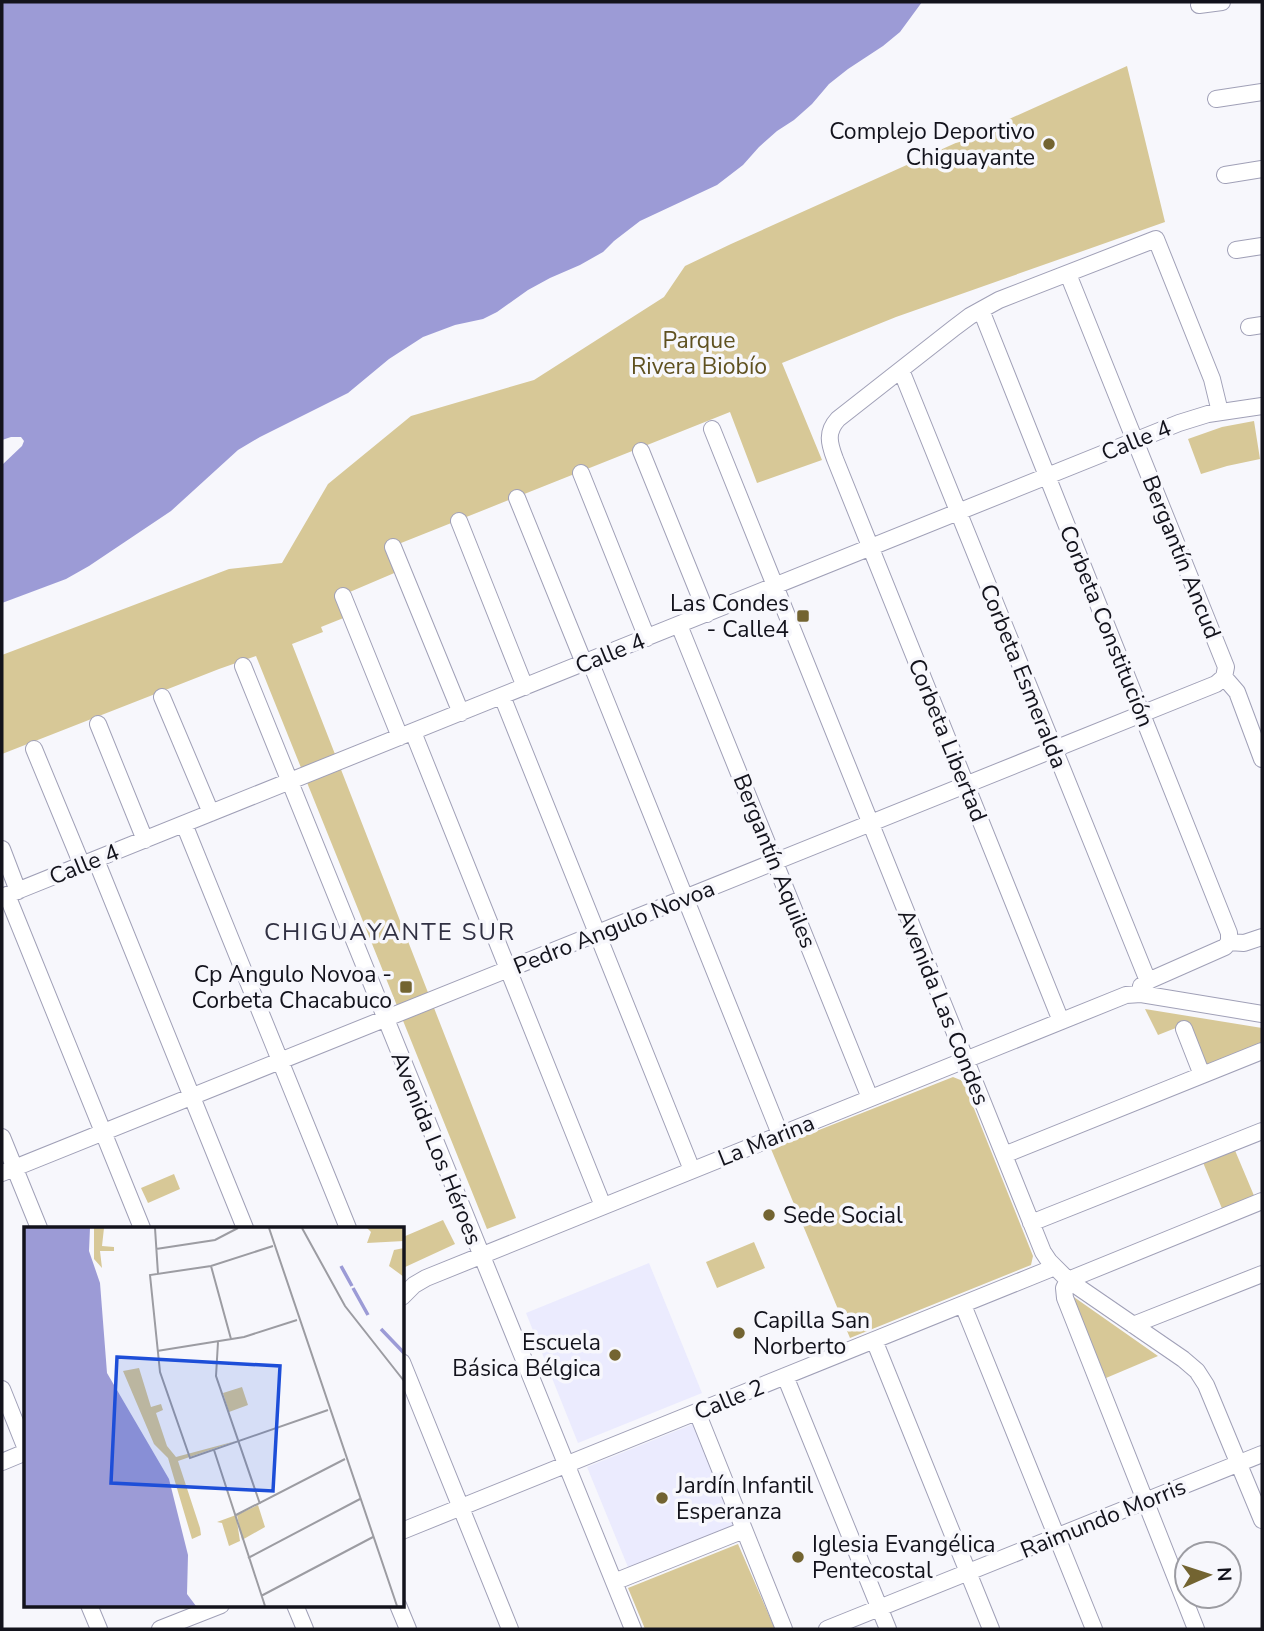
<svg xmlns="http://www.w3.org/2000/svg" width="1264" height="1631" font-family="'Nunito Sans',sans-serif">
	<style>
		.built { fill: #ebebfe }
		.green { fill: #d7c897 }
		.water { fill: #9c9bd6 }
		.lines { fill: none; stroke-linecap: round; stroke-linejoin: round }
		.minor-casing { stroke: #a0a0b7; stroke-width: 18 }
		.minor { stroke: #fff; stroke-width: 16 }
		.poi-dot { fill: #736431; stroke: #f7f7fc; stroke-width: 2.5 }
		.labels { text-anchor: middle; stroke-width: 7; stroke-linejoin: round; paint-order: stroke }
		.poi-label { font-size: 23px; fill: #13131c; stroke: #f7f7fc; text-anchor: end }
		.park-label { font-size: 23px; fill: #5f5120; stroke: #f7f7fc }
		.street-label { font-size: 23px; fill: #13131c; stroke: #f7f7fc }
		.neighbourhood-label { font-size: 24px; letter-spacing: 2px; fill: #313143; stroke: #f7f7fc }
		.inset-river { fill: none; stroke: #9c9bd6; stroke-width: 3.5 }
		.inset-road { fill: none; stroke: #9c9ca2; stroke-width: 2 }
		.view { fill: #1d4ed8; fill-opacity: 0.15; stroke: #1d4ed8; stroke-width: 3.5 }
		.inset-edge { fill: none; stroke: #13131c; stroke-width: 3.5 }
	</style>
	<rect width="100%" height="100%" fill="#f7f7fc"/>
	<path class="built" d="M 649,1263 L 702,1393 L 578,1443 L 526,1313 Z
		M 693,1424 L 736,1528 L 630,1572 L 587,1467 Z"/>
	<path class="green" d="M 1127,66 L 1165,222 L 896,317 L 782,363 L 822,460 L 757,483 L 730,412 L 391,547 L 399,571 L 338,597 L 346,617 L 321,627 L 323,632 L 292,644 L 516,1218 L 487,1229 L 256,656 L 219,669 L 2,754 L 2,655 L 229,569 L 282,563 L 328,484 L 411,416 L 534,380 L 664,297 L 685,266 L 731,244 Z
		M 1254,421 L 1260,459 L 1227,466 L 1201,474 L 1188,439 L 1222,427 Z
		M 1145,1009 L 1262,1028 L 1262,1046 L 1203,1068 L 1186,1024 L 1158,1035 Z
		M 953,1077 L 963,1081 L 1033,1256 L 1031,1265 L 850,1338 L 771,1149 Z
		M 1234,1148 L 1255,1198 L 1223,1211 L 1202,1160 Z
		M 174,1174 L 180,1189 L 148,1203 L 141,1188 Z
		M 443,1220 L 455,1244 L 403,1268 L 403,1237 Z
		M 754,1242 L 765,1268 L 717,1288 L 706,1262 Z
		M 1071,1295 L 1158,1356 L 1106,1378 Z
		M 738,1544 L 775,1629 L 645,1629 L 628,1588 Z"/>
	<path class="water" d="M 2,2 L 922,2 L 900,32 L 883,46 L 848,69 L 829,84 L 812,104 L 794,120 L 777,131 L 759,147 L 743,165 L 717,185 L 640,221 L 614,241 L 603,252 L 580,265 L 550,278 L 528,290 L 497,312 L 483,319 L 455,325 L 423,337 L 389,359 L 348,393 L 260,437 L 238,450 L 171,511 L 89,566 L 66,579 L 2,603 L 2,465 L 22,446 L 24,441 L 21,437 L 11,437 L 2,440 Z"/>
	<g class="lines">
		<g class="minor-casing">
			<path id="minor" d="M 1199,5 L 1222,2
				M 1216,99 L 1262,92
				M 1225,175 L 1262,169
				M 1236,250 L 1262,246
				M 1068,274 L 1226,667 L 1224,677
				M 981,310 L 1229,933 L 1229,942
				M 1249,327 L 1262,325
				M 901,370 L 1148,981
				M 712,429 L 1043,1252 L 1049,1261 L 1068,1280 L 1183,1359 L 1197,1371 L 1206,1385 L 1262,1520
				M 641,451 L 707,614
				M 581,473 L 647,638
				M 517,498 L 584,663
				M 459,521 L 525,687
				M 393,547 L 461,713
				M 343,596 L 400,737
				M 679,625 L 870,1098
				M 590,661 L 780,1134
				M 243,666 L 633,1629
				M 1224,677 L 1237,692 L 1262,759
				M 502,696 L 692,1170
				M 162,697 L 211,813
				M 98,724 L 145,840
				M 413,732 L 603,1206
				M 34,749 L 82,865
				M 184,824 L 348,1228
				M 2,849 L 18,891
				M 96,860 L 245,1228
				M 7,895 L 142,1228
				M 2,897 L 1179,423 L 1208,414 L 1262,406
				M 1141,986 L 1148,981 L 1225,947 L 1229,942 L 1244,943 L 1262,937
				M 1061,1021 L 835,459 C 829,443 826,432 838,419 L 954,328 L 970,316 L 999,300 L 1156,239 L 1212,379 L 1220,412
				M 1184,1029 L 1202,1075
				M 2,1137 L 39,1228
				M 1004,1155 L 1262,1051
				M 2,1173 L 1216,684 L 1224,677
				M 1031,1223 L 1262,1131
				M 402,1297 L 414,1285 L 426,1278 L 1126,995 L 1141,994 L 1262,1014
				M 963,1305 L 1094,1629
				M 1133,1325 L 1262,1274
				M 874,1340 L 991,1629
				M 402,1362 L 510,1629
				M 785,1376 L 888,1629
				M 2,1389 L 26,1449
				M 697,1412 L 784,1629
				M 2,1462 L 26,1452
				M 402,1531 L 1055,1267
				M 614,1582 L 744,1530
				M 89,1605 L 99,1629
				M 295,1605 L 305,1629
				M 398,1605 L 408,1629
				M 160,1629 L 221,1605
				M 827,1629 L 1262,1454
				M 1196,1629 L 1065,1298 L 1064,1288 L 1068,1280 L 1262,1201"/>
		</g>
		<use href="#minor" class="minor"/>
	</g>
	<g class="poi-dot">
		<circle cx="1049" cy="144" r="7"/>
		<rect x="796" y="609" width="14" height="14" rx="3.5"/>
		<rect x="399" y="980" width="14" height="14" rx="3.5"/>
		<circle cx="769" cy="1215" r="7"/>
		<circle cx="739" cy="1333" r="7"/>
		<circle cx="615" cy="1355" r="7"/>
		<circle cx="662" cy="1498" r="7"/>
		<circle cx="798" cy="1557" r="7"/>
	</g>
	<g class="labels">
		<g class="poi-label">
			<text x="1035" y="139">Complejo Deportivo<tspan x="1035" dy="26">Chiguayante</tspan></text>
			<text x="789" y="611">Las Condes<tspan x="789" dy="26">- Calle4</tspan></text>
			<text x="392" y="982">Cp Angulo Novoa -<tspan x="392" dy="26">Corbeta Chacabuco</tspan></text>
			<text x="783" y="1223" text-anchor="start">Sede Social</text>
			<text x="753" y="1328" text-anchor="start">Capilla San<tspan x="753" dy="26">Norberto</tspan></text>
			<text x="601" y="1350">Escuela<tspan x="601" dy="26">Básica Bélgica</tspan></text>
			<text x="676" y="1493" text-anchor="start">Jardín Infantil<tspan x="676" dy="26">Esperanza</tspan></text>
			<text x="812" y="1552" text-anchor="start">Iglesia Evangélica<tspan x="812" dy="26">Pentecostal</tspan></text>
		</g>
		<g class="park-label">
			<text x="699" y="348">Parque<tspan x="699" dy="26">Rivera Biobío</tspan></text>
		</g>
		<g class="street-label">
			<text transform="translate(1136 440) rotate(-22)" y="8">Calle 4</text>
			<text transform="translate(1182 557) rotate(68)" y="8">Bergantín Ancud</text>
			<text transform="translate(1107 626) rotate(68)" y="8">Corbeta Constitución</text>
			<text transform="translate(610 653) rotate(-22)" y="8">Calle 4</text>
			<text transform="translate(1024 676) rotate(68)" y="8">Corbeta Esmeralda</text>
			<text transform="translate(948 740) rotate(68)" y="8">Corbeta Libertad</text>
			<text transform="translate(775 861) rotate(68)" y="8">Bergantín Aquiles</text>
			<text transform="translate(84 864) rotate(-22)" y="8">Calle 4</text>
			<text transform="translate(614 927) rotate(-22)" y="8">Pedro Angulo Novoa</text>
			<text transform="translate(944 1007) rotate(68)" y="8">Avenida Las Condes</text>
			<text transform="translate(766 1140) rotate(-22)" y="8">La Marina</text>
			<text transform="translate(437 1148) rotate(68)" y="8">Avenida Los Héroes</text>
			<text transform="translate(729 1399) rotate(-22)" y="8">Calle 2</text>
			<text transform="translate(1103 1518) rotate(-22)" y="8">Raimundo Morris</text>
		</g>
		<g class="neighbourhood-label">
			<text x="390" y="940">CHIGUAYANTE SUR</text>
		</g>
	</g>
	<g transform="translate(24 1227)">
		<rect width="380" height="380" fill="#f7f7fc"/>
		<path d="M 70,1 L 80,1 L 78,19 L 90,20 L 90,24 L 76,24 L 78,41 L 70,32 ZM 343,1 L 380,1 L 380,14 L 343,16 L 347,5 ZM 380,21 L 380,50 L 365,39 L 370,23 ZM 115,141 L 127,180 L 137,177 L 139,183 L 132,186 L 143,219 L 152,230 L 212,214 L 154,234 L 176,301 L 177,308 L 168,312 L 144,231 L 130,217 L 99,144 ZM 218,160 L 224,178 L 205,185 L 199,166 ZM 234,278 L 241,300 L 218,313 L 213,288 ZM 212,288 L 216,314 L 205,319 L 198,296 L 193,295 Z" fill="#d7c897"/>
		<path d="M 0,1 L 66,1 L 65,24 L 76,56 L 83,146 L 145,252 L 164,328 L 163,367 L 172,379 L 0,379 Z" fill="#9c9bd6"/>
		<path class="inset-river" d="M 317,39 L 328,59M 329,61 L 344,88M 357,102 L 380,126"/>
		<path class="inset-road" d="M 131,1 L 134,47M 245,1 L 373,379M 278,1 L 321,79 L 380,154M 249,19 L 187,39 L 126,48 L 136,145 L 166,231 L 304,183M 132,22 L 191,13 L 214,1M 187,39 L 207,112M 194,115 L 192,149 L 236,277M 133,124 L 220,110 L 273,93M 190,223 L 241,379M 212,288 L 321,232M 224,331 L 336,272M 237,369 L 349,310"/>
		<path class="view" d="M 93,130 L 256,139 L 249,264 L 87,256 Z"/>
		<rect width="380" height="380" class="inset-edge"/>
	</g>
	<rect width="1264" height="1631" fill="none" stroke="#13131c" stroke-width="7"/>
	<g transform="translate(1208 1575) rotate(87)"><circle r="33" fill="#f7f7fc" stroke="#9c9ca2" stroke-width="2"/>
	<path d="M0-5L12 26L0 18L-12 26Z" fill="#736431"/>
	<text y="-10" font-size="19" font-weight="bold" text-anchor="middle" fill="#13131c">N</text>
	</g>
</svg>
